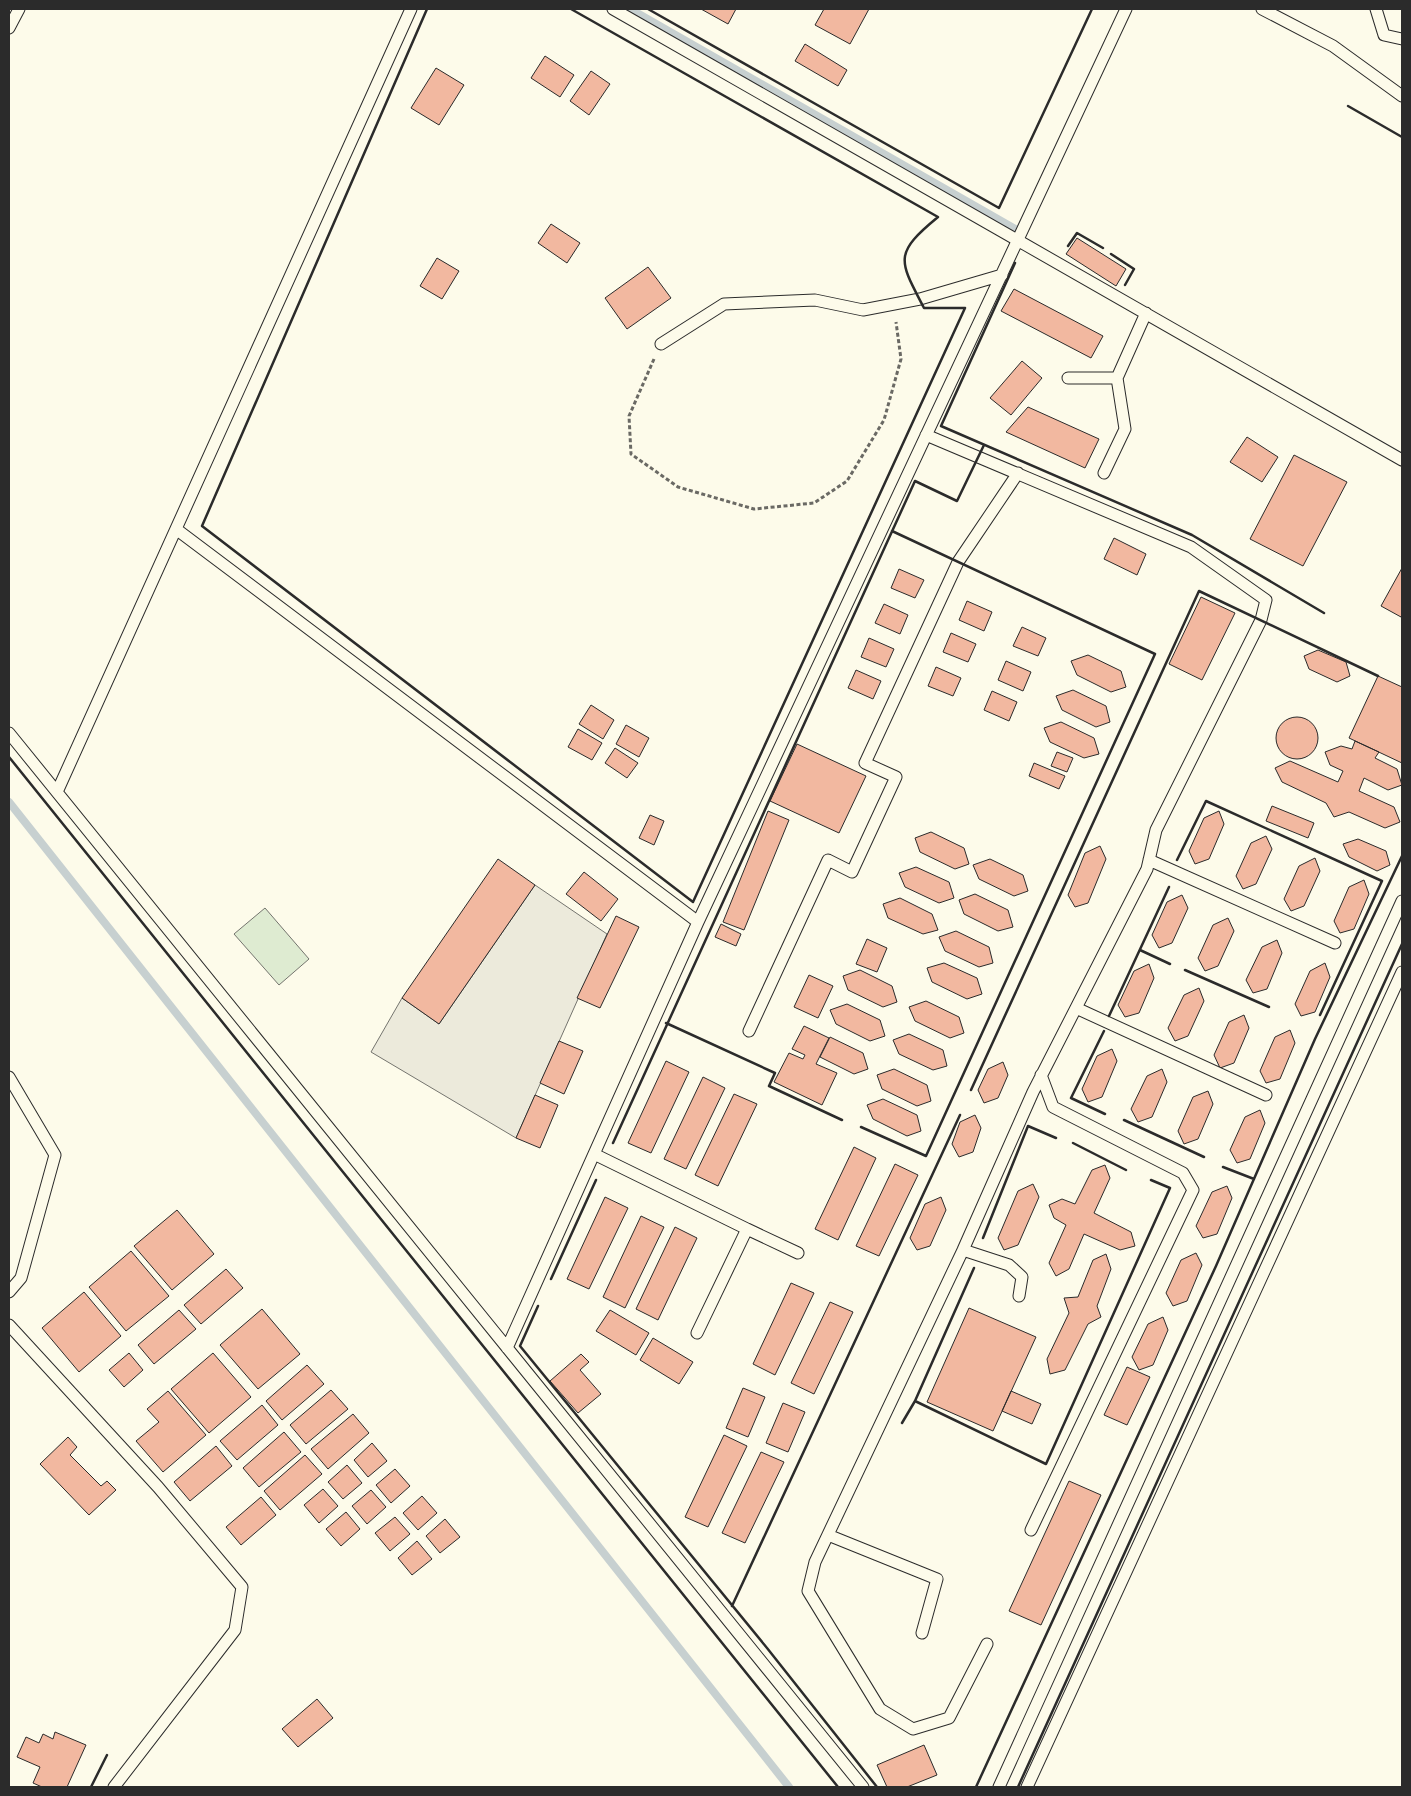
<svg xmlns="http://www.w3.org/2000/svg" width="1411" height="1796" font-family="Raleway,sans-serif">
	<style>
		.green { fill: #deebd1; stroke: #74746e }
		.parking { fill: #eceadb; stroke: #74746e }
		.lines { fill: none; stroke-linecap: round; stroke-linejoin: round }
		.stream { stroke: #c7d0d0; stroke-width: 8 }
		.building { fill: #f2b8a0; stroke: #2b2b2b }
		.service-casing { stroke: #2b2b2b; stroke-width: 13 }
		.path { stroke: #6a6964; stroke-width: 3; stroke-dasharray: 4 2.5; stroke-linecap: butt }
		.service { stroke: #fdfbea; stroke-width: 11 }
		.wall { stroke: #2b2b2b; stroke-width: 2.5 }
	</style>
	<rect width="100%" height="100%" fill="#fdfbea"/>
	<path class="green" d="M 265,908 L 309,959 L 279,985 L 234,934 Z"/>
	<path class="parking" d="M 535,885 L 607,934 L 516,1138 L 371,1052 L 402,998 L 439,1024 Z"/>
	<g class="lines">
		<path class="stream" d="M 630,9 L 1017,230
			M 9,802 L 789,1787"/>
	</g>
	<path class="building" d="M 701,9 L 736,9 L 728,24 Z
		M 824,9 L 869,9 L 850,44 L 815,25 Z
		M 805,44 L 847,70 L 838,86 L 795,61 Z
		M 545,56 L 574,75 L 560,97 L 531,78 Z
		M 436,68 L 464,85 L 439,125 L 411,108 Z
		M 591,71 L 610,84 L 589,115 L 570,101 Z
		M 551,224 L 580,243 L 567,263 L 538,243 Z
		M 1077,238 L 1126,269 L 1116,286 L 1066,254 Z
		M 437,258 L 459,271 L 442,299 L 420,286 Z
		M 648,267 L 671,298 L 627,329 L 605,298 Z
		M 1014,289 L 1103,336 L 1091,358 L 1001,311 Z
		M 1022,361 L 1042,378 L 1011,415 L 990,398 Z
		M 1028,407 L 1099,439 L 1085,468 L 1006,432 Z
		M 1247,437 L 1278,457 L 1262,482 L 1230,462 Z
		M 1294,455 L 1347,482 L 1303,566 L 1250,539 Z
		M 1114,538 L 1146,554 L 1137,575 L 1104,559 Z
		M 1402,568 L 1402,615 L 1401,617 L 1381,606 Z
		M 899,569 L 924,580 L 915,598 L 891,588 Z
		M 1201,597 L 1235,613 L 1202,680 L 1169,664 Z
		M 967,601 L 992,612 L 984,631 L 959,620 Z
		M 884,604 L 908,615 L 900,634 L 875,623 Z
		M 1022,627 L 1046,638 L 1038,656 L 1013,646 Z
		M 951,633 L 976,644 L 968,662 L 943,652 Z
		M 869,638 L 894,649 L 886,667 L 861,657 Z
		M 1318,650 L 1346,662 L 1350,676 L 1337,682 L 1309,669 L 1304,656 Z
		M 1088,655 L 1121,671 L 1126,687 L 1111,692 L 1077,675 L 1071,661 Z
		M 1006,661 L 1031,672 L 1023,691 L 998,680 Z
		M 936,667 L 961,678 L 953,696 L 928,686 Z
		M 856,670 L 881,681 L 873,699 L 848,688 Z
		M 1378,676 L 1402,687 L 1402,763 L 1349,738 Z
		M 1073,690 L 1106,706 L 1110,722 L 1096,727 L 1062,710 L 1056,696 Z
		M 992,691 L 1017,702 L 1009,721 L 984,710 Z
		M 591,705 L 614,720 L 603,739 L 579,724 Z
		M1276 738a21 21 0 1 1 42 0a21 21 0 1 1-42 0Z
		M 1061,722 L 1094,738 L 1099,754 L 1084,758 L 1050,742 L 1044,728 Z
		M 626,725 L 649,738 L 639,757 L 616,744 Z
		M 578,729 L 602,743 L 592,760 L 568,747 Z
		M 1355,741 L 1379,752 L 1375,758 L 1397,769 L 1402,785 L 1388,790 L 1364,778 L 1359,791 L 1394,807 L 1400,822 L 1385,828 L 1349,812 L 1334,817 L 1326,803 L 1282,782 L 1275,768 L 1290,761 L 1338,782 L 1343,771 L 1330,765 L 1325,752 L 1341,746 L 1352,749 Z
		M 797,744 L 866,776 L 839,833 L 770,801 Z
		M 615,748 L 638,763 L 627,778 L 605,763 Z
		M 1057,752 L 1073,758 L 1067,772 L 1051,766 Z
		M 1034,763 L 1065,776 L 1059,789 L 1029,776 Z
		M 1272,806 L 1314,823 L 1308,838 L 1266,821 Z
		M 768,811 L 789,820 L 744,930 L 723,922 Z
		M 1219,811 L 1224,824 L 1209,859 L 1195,864 L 1189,851 L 1204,818 Z
		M 650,815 L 664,821 L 654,845 L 639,838 Z
		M 931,832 L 964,848 L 969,864 L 955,869 L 920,852 L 915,838 Z
		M 1266,836 L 1272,849 L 1256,884 L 1243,889 L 1236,876 L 1251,843 Z
		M 1358,839 L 1386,851 L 1390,865 L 1377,871 L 1349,857 L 1343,844 Z
		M 1100,846 L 1106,859 L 1088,903 L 1075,907 L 1068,895 L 1085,853 Z
		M 1315,858 L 1320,871 L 1304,906 L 1291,911 L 1284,899 L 1299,866 Z
		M 498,859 L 535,885 L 439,1024 L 402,998 Z
		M 990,859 L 1023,875 L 1028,891 L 1014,896 L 979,879 L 973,865 Z
		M 916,867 L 949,882 L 954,898 L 939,903 L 905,887 L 899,873 Z
		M 584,872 L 618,899 L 601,921 L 566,894 Z
		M 1364,880 L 1369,894 L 1354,929 L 1340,933 L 1334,921 L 1349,887 Z
		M 975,894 L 1008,910 L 1013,927 L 998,931 L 964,914 L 959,900 Z
		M 1182,895 L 1188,908 L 1172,943 L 1159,948 L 1152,935 L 1167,902 Z
		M 900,898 L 932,914 L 938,930 L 923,934 L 888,918 L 883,904 Z
		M 616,916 L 639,927 L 600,1008 L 577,998 Z
		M 1228,918 L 1234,931 L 1218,966 L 1205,971 L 1198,958 L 1213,925 Z
		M 721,924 L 741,934 L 736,946 L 715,937 Z
		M 956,931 L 989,947 L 993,963 L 979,967 L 945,951 L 939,937 Z
		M 867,939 L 887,948 L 877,972 L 856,964 Z
		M 1277,940 L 1282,953 L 1267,989 L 1253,993 L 1246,980 L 1262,947 Z
		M 944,963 L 977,978 L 982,994 L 967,999 L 932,982 L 927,968 Z
		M 1325,963 L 1330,977 L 1315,1012 L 1301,1016 L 1295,1004 L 1310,971 Z
		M 1149,964 L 1154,978 L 1139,1013 L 1125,1017 L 1118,1005 L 1134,971 Z
		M 860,970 L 892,986 L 897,1002 L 883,1007 L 848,990 L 843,976 Z
		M 809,975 L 833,986 L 818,1018 L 794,1007 Z
		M 1199,988 L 1204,1001 L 1188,1036 L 1175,1041 L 1168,1028 L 1184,995 Z
		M 926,1001 L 959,1017 L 964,1033 L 950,1038 L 915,1021 L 909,1007 Z
		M 847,1004 L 880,1020 L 885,1036 L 870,1041 L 836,1024 L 830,1010 Z
		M 1244,1015 L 1249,1028 L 1234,1063 L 1220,1068 L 1214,1055 L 1229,1022 Z
		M 804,1026 L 829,1038 L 816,1064 L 837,1073 L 822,1105 L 774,1082 L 789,1053 L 803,1059 L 805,1055 L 792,1049 Z
		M 1290,1030 L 1295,1043 L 1280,1079 L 1266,1083 L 1260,1071 L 1275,1037 Z
		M 909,1034 L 943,1050 L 947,1066 L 933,1070 L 899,1054 L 893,1040 Z
		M 830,1037 L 863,1053 L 868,1069 L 854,1074 L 820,1057 Z
		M 559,1041 L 583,1051 L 564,1094 L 540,1083 Z
		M 1112,1049 L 1117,1061 L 1102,1097 L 1088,1102 L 1082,1089 L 1097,1056 Z
		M 666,1061 L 689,1072 L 651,1153 L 628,1143 Z
		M 1003,1062 L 1008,1075 L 998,1098 L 984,1103 L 978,1090 L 988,1069 Z
		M 894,1069 L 927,1085 L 931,1101 L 917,1106 L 882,1089 L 877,1075 Z
		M 1162,1069 L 1167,1082 L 1152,1117 L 1138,1122 L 1131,1109 L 1147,1076 Z
		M 703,1077 L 725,1088 L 686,1169 L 664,1159 Z
		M 1208,1091 L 1213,1104 L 1198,1139 L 1184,1144 L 1178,1131 L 1193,1097 Z
		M 734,1094 L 757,1104 L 718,1186 L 695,1175 Z
		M 535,1095 L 558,1105 L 540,1148 L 516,1138 Z
		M 883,1099 L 917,1115 L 921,1131 L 907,1136 L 873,1119 L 867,1105 Z
		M 1260,1110 L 1265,1123 L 1250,1159 L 1237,1163 L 1230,1150 L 1245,1117 Z
		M 975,1115 L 981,1128 L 973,1152 L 959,1157 L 952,1144 L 960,1122 Z
		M 854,1147 L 876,1158 L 838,1240 L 815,1229 Z
		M 895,1164 L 918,1175 L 879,1256 L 856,1246 Z
		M 1105,1165 L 1110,1178 L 1094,1213 L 1131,1232 L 1135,1246 L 1120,1250 L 1084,1234 L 1069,1269 L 1056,1276 L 1049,1263 L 1066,1225 L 1054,1218 L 1049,1205 L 1062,1199 L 1075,1204 L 1092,1170 Z
		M 1033,1184 L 1039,1197 L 1018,1245 L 1004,1250 L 998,1238 L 1018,1191 Z
		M 1227,1186 L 1232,1198 L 1217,1234 L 1203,1238 L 1196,1226 L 1212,1192 Z
		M 605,1197 L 628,1208 L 589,1289 L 567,1279 Z
		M 941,1197 L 946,1210 L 930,1246 L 917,1250 L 910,1238 L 925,1204 Z
		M 177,1210 L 214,1254 L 172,1290 L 134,1246 Z
		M 641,1216 L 664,1227 L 625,1308 L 603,1297 Z
		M 675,1227 L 697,1238 L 658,1320 L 636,1309 Z
		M 131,1251 L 169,1296 L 126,1331 L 89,1287 Z
		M 1196,1253 L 1202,1265 L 1187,1301 L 1173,1306 L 1166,1293 L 1181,1260 Z
		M 1106,1254 L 1111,1269 L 1097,1306 L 1101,1317 L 1088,1324 L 1065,1370 L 1050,1374 L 1047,1359 L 1069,1313 L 1064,1298 L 1078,1297 L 1093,1260 Z
		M 226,1269 L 243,1288 L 201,1324 L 184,1305 Z
		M 791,1283 L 814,1293 L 775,1375 L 753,1364 Z
		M 84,1292 L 121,1336 L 79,1372 L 42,1328 Z
		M 830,1302 L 853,1312 L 814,1394 L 791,1383 Z
		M 969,1308 L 1036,1337 L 993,1431 L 927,1402 Z
		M 262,1309 L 300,1354 L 258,1389 L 220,1345 Z
		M 179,1310 L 196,1329 L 154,1364 L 138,1345 Z
		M 610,1310 L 649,1333 L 636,1355 L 596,1331 Z
		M 1163,1317 L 1168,1330 L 1153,1365 L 1139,1370 L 1132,1357 L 1148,1324 Z
		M 653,1338 L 693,1362 L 679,1384 L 640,1360 Z
		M 129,1353 L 143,1370 L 124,1387 L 109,1370 Z
		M 213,1353 L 251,1397 L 209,1433 L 171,1389 Z
		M 581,1354 L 589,1362 L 580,1370 L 601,1394 L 578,1413 L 550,1381 Z
		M 307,1365 L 324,1384 L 282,1420 L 266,1401 Z
		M 1127,1367 L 1150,1377 L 1127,1425 L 1104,1415 Z
		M 743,1388 L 765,1397 L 748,1437 L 726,1428 Z
		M 331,1390 L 348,1409 L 306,1444 L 290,1425 Z
		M 168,1391 L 206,1435 L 163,1472 L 136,1441 L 159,1422 L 147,1409 Z
		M 1011,1391 L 1041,1404 L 1032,1424 L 1002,1411 Z
		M 783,1403 L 805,1412 L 788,1452 L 766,1443 Z
		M 262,1405 L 278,1425 L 237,1460 L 220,1441 Z
		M 353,1414 L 369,1433 L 328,1469 L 311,1449 Z
		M 284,1432 L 301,1452 L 259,1487 L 243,1468 Z
		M 724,1435 L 747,1446 L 708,1527 L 685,1517 Z
		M 68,1437 L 77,1447 L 70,1455 L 101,1486 L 107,1481 L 116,1490 L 89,1515 L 40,1464 Z
		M 372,1443 L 387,1461 L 368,1477 L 354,1460 Z
		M 216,1446 L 232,1466 L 190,1501 L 174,1482 Z
		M 761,1452 L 784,1462 L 745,1543 L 722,1533 Z
		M 305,1455 L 322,1474 L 280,1510 L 264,1491 Z
		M 347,1465 L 362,1483 L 343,1499 L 328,1482 Z
		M 395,1469 L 410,1486 L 391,1503 L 376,1485 Z
		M 1069,1481 L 1101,1495 L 1041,1625 L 1009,1611 Z
		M 323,1489 L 338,1506 L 319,1523 L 304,1505 Z
		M 371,1490 L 386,1507 L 367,1524 L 352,1506 Z
		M 422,1496 L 437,1513 L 418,1530 L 403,1513 Z
		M 261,1497 L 276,1515 L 241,1545 L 226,1527 Z
		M 346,1512 L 360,1529 L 341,1546 L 326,1529 Z
		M 395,1517 L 410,1534 L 390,1551 L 375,1533 Z
		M 445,1519 L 460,1537 L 440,1553 L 426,1536 Z
		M 417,1541 L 432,1559 L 412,1575 L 398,1558 Z
		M 317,1699 L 333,1718 L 298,1747 L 282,1729 Z
		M 55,1732 L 86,1745 L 67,1787 L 42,1787 L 33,1783 L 40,1767 L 17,1757 L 26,1737 L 39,1743 L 43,1734 L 53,1739 Z
		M 924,1745 L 937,1775 L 907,1787 L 887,1787 L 877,1765 Z"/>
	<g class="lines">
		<g class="service-casing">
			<path id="service" d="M 613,9 L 1402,460
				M 1262,9 L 1333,46 L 1402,96
				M 1376,9 L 1384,35 L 1402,39
				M 9,28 L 19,9
				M 661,344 L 724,304 L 815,300 L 863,310 L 920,299 L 1002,275
				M 1068,378 L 1117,378 L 1146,313
				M 926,435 L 1191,547 L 1266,600 L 1261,620 L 1156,830 L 1147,869 L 1033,1092 L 963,1250 L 815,1562 L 808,1591 L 880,1709 L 913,1729 L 949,1718 L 987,1644
				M 1104,473 L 1125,429 L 1117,378
				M 176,529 L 698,922
				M 9,733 L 863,1787
				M 57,792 L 411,9
				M 1149,860 L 1335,943
				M 1076,1008 L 1266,1095
				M 749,1031 L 828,860 L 852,872 L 896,777 L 865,763 L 958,562 L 1018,473
				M 9,1077 L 55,1155 L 21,1278 L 9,1292
				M 594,1154 L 747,1229 L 697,1333
				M 747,1229 L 798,1253
				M 963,1250 L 1009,1265 L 1022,1277 L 1019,1296
				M 9,1325 L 158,1487 L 242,1587 L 235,1630 L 114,1787
				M 507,1348 L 698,922 L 1126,9
				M 1031,1530 L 1193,1190 L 1183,1173 L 1053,1107 L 1041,1075
				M 828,1535 L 937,1579 L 922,1633
				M 999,1787 L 1402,901
				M 1027,1787 L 1402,972"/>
		</g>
		<path class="path" d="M 654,359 L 629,416 L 631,454 L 678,487 L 754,509 L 814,503 L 847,481 L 884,420 L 901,359 L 896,322"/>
		<use href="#service" class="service"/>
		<path class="wall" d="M 427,9 L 202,526 L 693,902 L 965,308 L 924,308 C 899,260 893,254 938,217 L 571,9
			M 648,9 L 999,208 L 1092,9
			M 1348,106 L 1402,137
			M 1068,246 L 1077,233 L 1103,248
			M 1111,254 L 1134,269 L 1125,285
			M 1015,263 L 941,426 L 1192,535 L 1324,613
			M 9,757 L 838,1787
			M 1177,860 L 1206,801 L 1382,881 L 1320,1015
			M 1140,950 L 1170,964
			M 1185,970 L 1269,1007
			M 1109,1016 L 1169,887
			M 666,1023 L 775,1073 L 769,1086 L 842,1120
			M 1104,1031 L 1071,1098 L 1105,1114
			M 971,1090 L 1199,591 L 1378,676
			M 1124,1120 L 1204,1157
			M 861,1127 L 926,1156 L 1155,654 L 892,531
			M 613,1143 L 915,481 L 957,501 L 984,445
			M 1073,1143 L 1126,1170
			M 1223,1167 L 1254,1179
			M 983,1238 L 1028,1126 L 1056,1138
			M 974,1268 L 915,1401 L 1046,1464 L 1170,1188 L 1151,1180
			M 551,1279 L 596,1180
			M 538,1306 L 520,1346 L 767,1648 L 877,1787
			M 902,1423 L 915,1401
			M 732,1606 L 960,1115
			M 91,1787 L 107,1755
			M 976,1787 L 1216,1266 L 1315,1039 L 1402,856
			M 1018,1787 L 1402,944"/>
	</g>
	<rect width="1411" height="1796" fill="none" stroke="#2b2b2b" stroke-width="20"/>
</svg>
